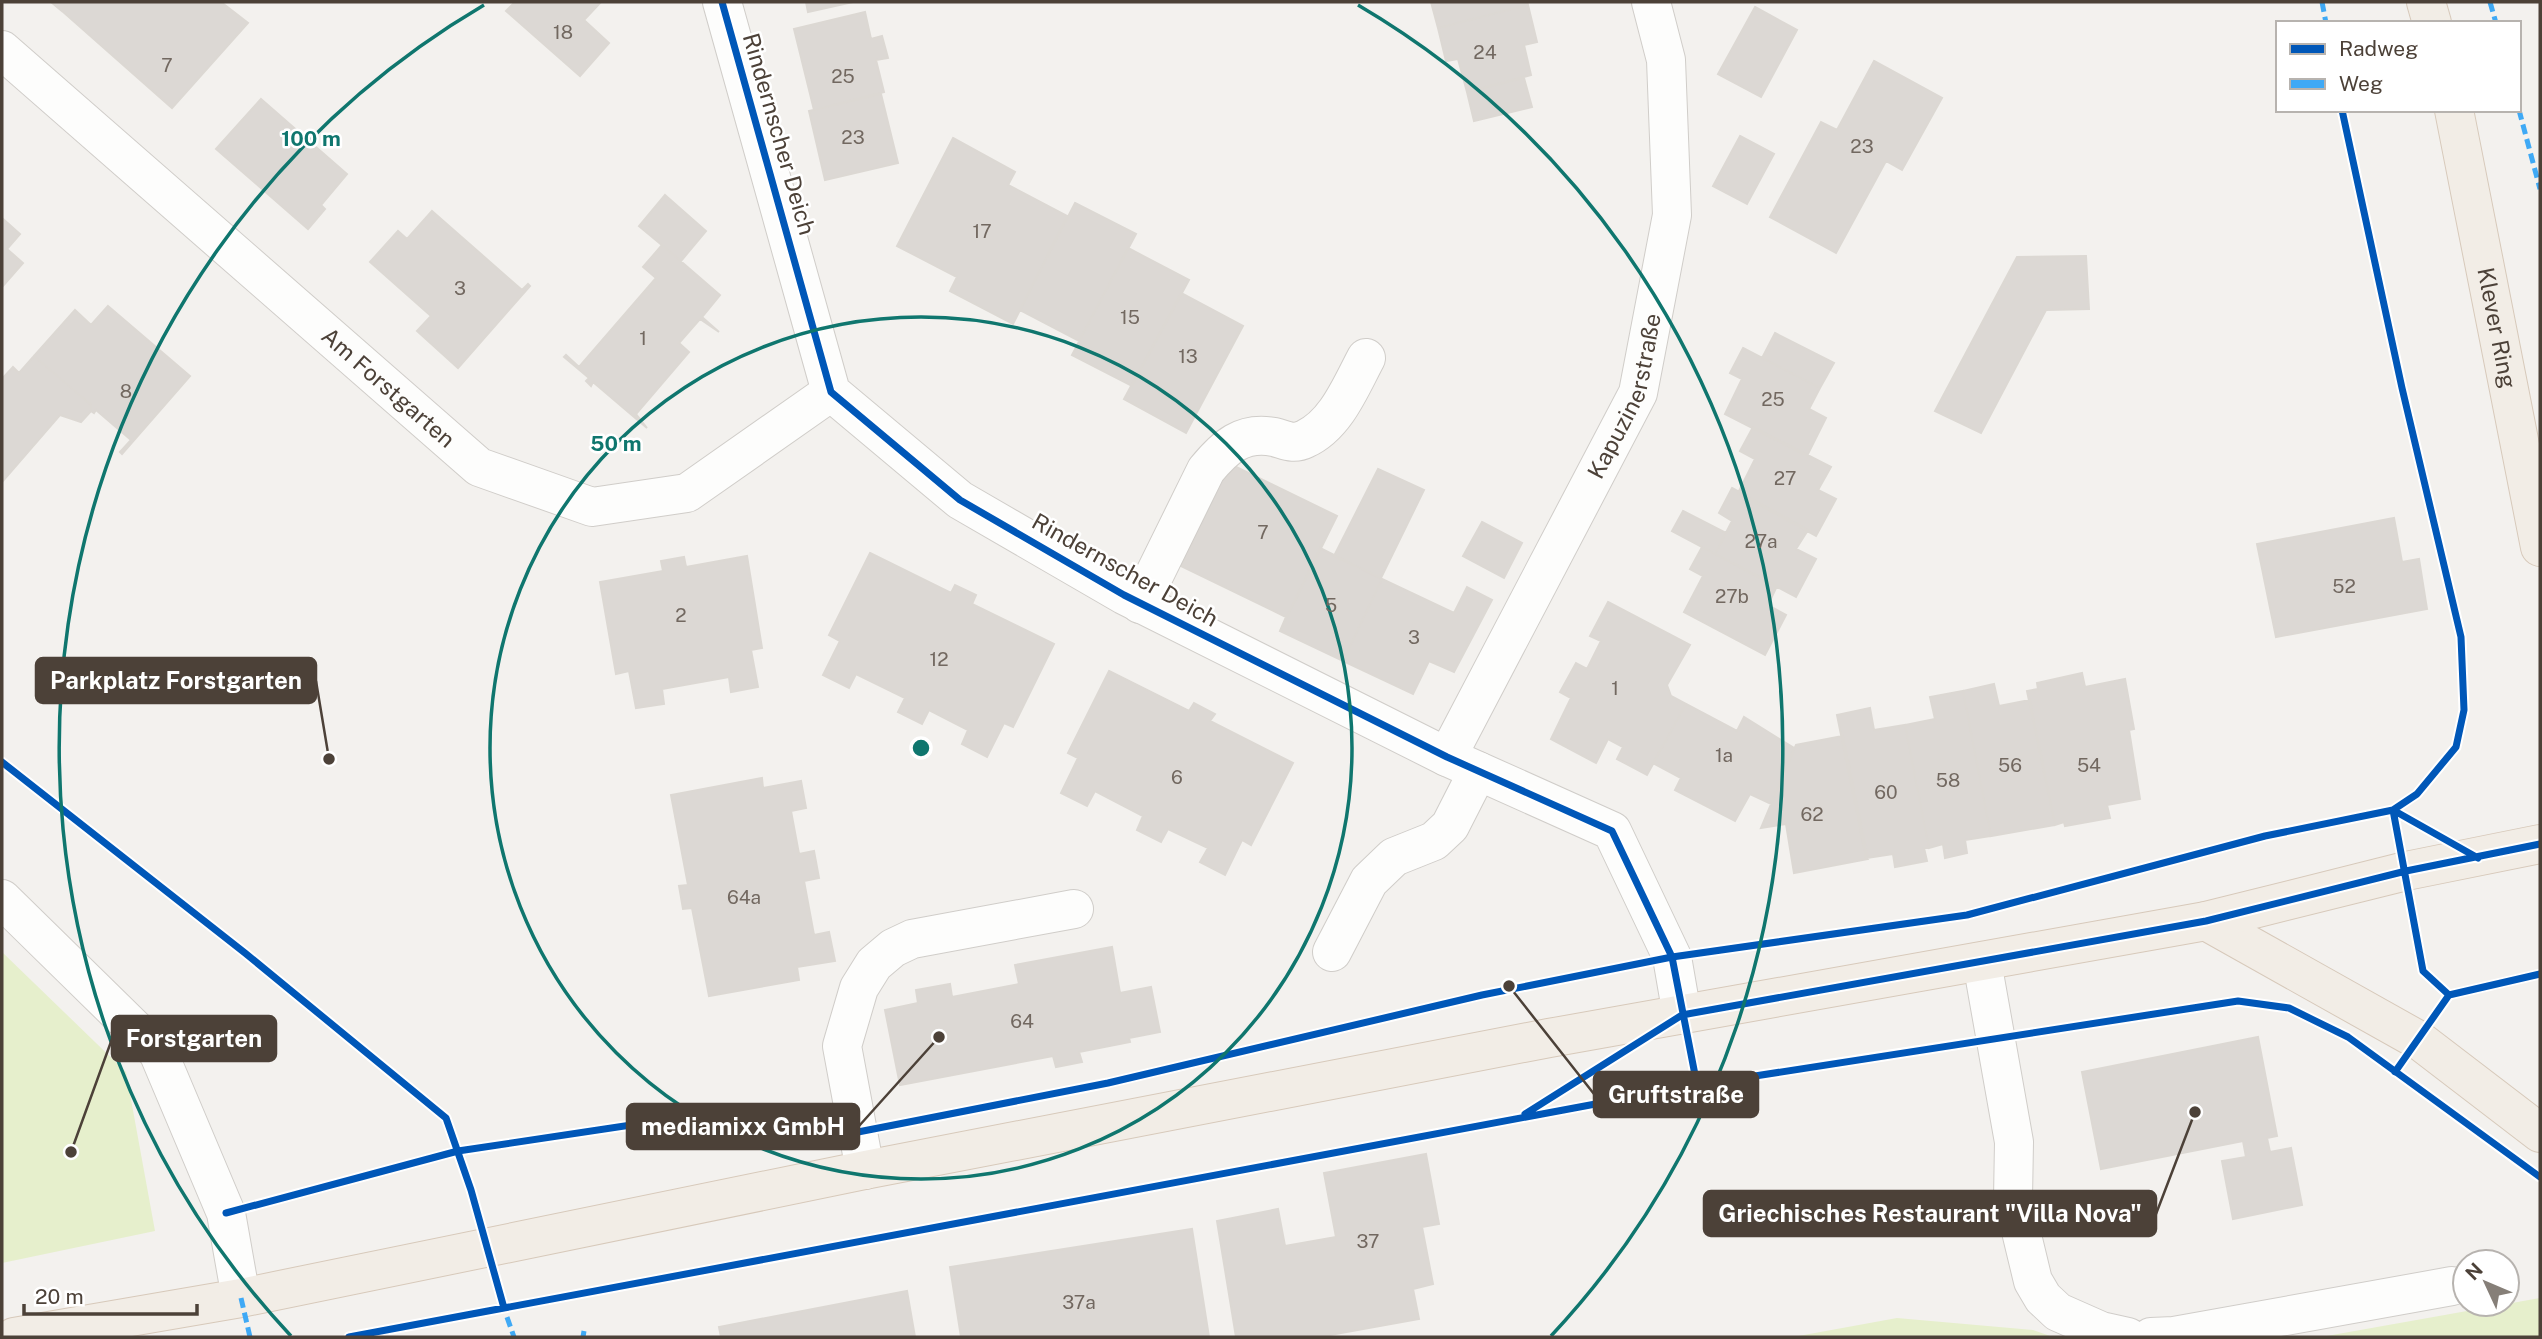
<svg xmlns="http://www.w3.org/2000/svg" width="2542" height="1339" font-family="'Public Sans',sans-serif">
	<style>
		.green { fill: #e6efcc }
		.building { fill: #dcd8d4; stroke: #dcd8d3; stroke-width: 2 }
		.lines { fill: none; stroke-linecap: round; stroke-linejoin: round }
		.minor-casing { stroke: #d0cdc9; stroke-width: 40 }
		.major-casing { stroke: #d7c9ba; stroke-width: 40 }
		.minor { stroke: #fdfdfc; stroke-width: 38 }
		.major { stroke: #f2ede6; stroke-width: 38 }
		.quiet { stroke: #3fa9f5; stroke-width: 5; stroke-dasharray: 10 5; stroke-linecap: butt }
		.cycleway-casing { stroke: #fff; stroke-width: 11 }
		.cycleway { stroke: #0057b8; stroke-width: 7 }
		.ring { fill: none; stroke: #0f766e; stroke-width: 3.5 }
		.labels { text-anchor: middle; stroke-width: 5; stroke-linejoin: round; paint-order: stroke }
		.number-label { font-size: 19px; fill: #726860 }
		.street-label { font-size: 23px; fill: #4c4138; stroke: #fff }
		.centre { fill: #0f766e; stroke: #fff; stroke-width: 3.5 }
		.ring-label { font-size: 21px; text-anchor: middle; font-weight: bold; fill: #0f766e; stroke: #fff; stroke-width: 5; stroke-linejoin: round; paint-order: stroke }
		.leader { fill: none; stroke: #4c4138; stroke-width: 2.5 }
		.callout-dot { fill: #4c4138; stroke: #fff; stroke-width: 2.5 }
		.callout { fill: #4c4138; stroke: #4c4138; stroke-width: 2.5 }
		.callout-label { font-size: 24px; text-anchor: middle; font-weight: bold; fill: #fff }
	</style>
	<rect width="100%" height="100%" fill="#f3f1ee"/>
	<path class="green" d="M 2,952 L 126,1072 L 155,1231 L 2,1263 Z
		M 2540,1298 L 2540,1337 L 2321,1337 Z
		M 1897,1318 L 2033,1330 L 2053,1337 L 1793,1337 Z"/>
	<path class="building" d="M 51,2 L 70,2 L 62,11 Z
		M 70,2 L 221,2 L 248,23 L 172,108 L 62,11 Z
		M 515,2 L 601,2 L 584,20 L 609,43 L 580,76 L 506,11 Z
		M 806,2 L 853,2 L 808,12 Z
		M 1431,2 L 1527,2 L 1528,5 L 1438,28 Z
		M 1528,5 L 1537,42 L 1524,45 L 1531,75 L 1467,92 L 1458,59 L 1446,61 L 1438,28 Z
		M 1755,7 L 1797,30 L 1761,97 L 1718,74 Z
		M 865,12 L 871,39 L 882,36 L 888,58 L 876,60 L 884,92 L 814,110 L 794,29 Z
		M 1874,61 L 1942,98 L 1902,170 L 1886,161 L 1836,253 L 1770,217 L 1821,122 L 1837,130 Z
		M 1524,78 L 1532,107 L 1474,121 L 1467,92 Z
		M 881,94 L 898,163 L 825,180 L 809,111 Z
		M 261,99 L 347,174 L 321,205 L 325,209 L 308,229 L 216,149 Z
		M 1740,136 L 1774,154 L 1747,204 L 1713,186 Z
		M 953,138 L 1015,172 L 1008,185 L 1067,216 L 1013,324 L 950,291 L 957,277 L 897,246 Z
		M 665,195 L 706,231 L 681,261 L 639,226 Z
		M 1075,203 L 1136,234 L 1079,341 L 1020,310 Z
		M 432,211 L 522,290 L 528,284 L 530,286 L 458,368 L 417,331 L 431,316 L 370,262 L 398,231 L 407,239 Z
		M 2,218 L 20,234 L 7,249 L 23,263 L 2,287 Z
		M 662,245 L 720,295 L 702,317 L 719,332 L 700,319 L 679,343 L 689,352 L 636,414 L 647,428 L 593,382 L 591,386 L 586,381 L 589,378 L 564,357 L 566,355 L 579,367 L 656,278 L 643,267 Z
		M 1128,248 L 1189,280 L 1132,386 L 1072,355 Z
		M 2086,256 L 2089,309 L 2046,310 L 1981,433 L 1935,411 L 2017,257 Z
		M 1181,293 L 1243,326 L 1186,433 L 1124,399 Z
		M 108,306 L 190,376 L 122,454 L 120,452 L 131,440 L 96,410 L 94,413 L 91,411 L 91,405 L 34,356 L 75,310 L 91,325 Z
		M 1775,333 L 1834,363 L 1820,388 L 1762,358 Z
		M 1743,348 L 1820,388 L 1809,409 L 1826,418 L 1807,456 L 1725,414 L 1742,379 L 1730,373 Z
		M 34,356 L 91,405 L 91,411 L 81,422 L 60,415 L 2,482 L 2,379 L 13,367 L 19,373 Z
		M 1753,427 L 1831,467 L 1818,490 L 1836,499 L 1816,536 L 1738,493 L 1755,459 L 1740,451 Z
		M 1230,464 L 1337,516 L 1280,631 L 1286,617 L 1181,566 Z
		M 1378,469 L 1424,490 L 1381,578 L 1334,556 Z
		M 1732,488 L 1808,530 L 1796,549 L 1816,559 L 1796,597 L 1715,554 L 1732,521 L 1719,513 Z
		M 1683,511 L 1726,533 L 1715,554 L 1672,531 Z
		M 2394,518 L 2402,562 L 2419,559 L 2427,609 L 2276,637 L 2257,544 Z
		M 1482,522 L 1522,543 L 1504,578 L 1463,556 Z
		M 1702,547 L 1777,586 L 1768,605 L 1786,615 L 1765,655 L 1684,612 L 1703,576 L 1690,569 Z
		M 1320,548 L 1382,579 L 1343,661 L 1280,631 Z
		M 870,553 L 951,593 L 955,585 L 976,595 L 972,604 L 1054,644 L 1013,727 L 1004,723 L 987,757 L 962,744 L 968,730 L 929,710 L 922,724 L 898,712 L 905,698 L 856,674 L 849,688 L 823,675 L 840,641 L 829,635 Z
		M 747,556 L 762,648 L 751,650 L 758,687 L 731,692 L 729,677 L 662,689 L 664,704 L 636,708 L 629,671 L 616,674 L 600,582 L 663,571 L 661,561 L 684,557 L 686,567 Z
		M 1382,579 L 1454,613 L 1467,587 L 1492,600 L 1454,672 L 1429,661 L 1413,694 L 1343,661 Z
		M 1608,602 L 1690,645 L 1667,685 L 1671,696 L 1686,704 L 1647,775 L 1617,759 L 1623,747 L 1608,739 L 1596,763 L 1551,739 L 1571,698 L 1560,692 L 1576,663 L 1587,669 L 1601,641 L 1590,636 Z
		M 1109,671 L 1189,711 L 1194,703 L 1215,714 L 1210,721 L 1293,763 L 1251,845 L 1242,840 L 1225,875 L 1200,862 L 1208,848 L 1168,829 L 1161,842 L 1137,830 L 1143,816 L 1095,791 L 1087,806 L 1061,793 L 1078,758 L 1068,753 Z
		M 2082,673 L 2085,687 L 2125,679 L 2134,729 L 2129,730 L 2140,799 L 2107,805 L 2110,818 L 2065,826 L 2064,822 L 2055,825 L 2027,691 L 2038,689 L 2037,683 Z
		M 1994,684 L 1999,706 L 2030,700 L 2055,825 L 1991,836 L 1963,691 Z
		M 1963,691 L 1991,836 L 1965,840 L 1967,853 L 1945,858 L 1943,844 L 1929,848 L 1905,725 L 1935,719 L 1930,697 Z
		M 1686,704 L 1737,731 L 1744,717 L 1794,748 L 1771,804 L 1750,794 L 1735,821 L 1675,790 L 1681,778 L 1653,763 Z
		M 1870,708 L 1874,730 L 1905,725 L 1929,848 L 1924,848 L 1927,861 L 1895,867 L 1893,854 L 1866,858 L 1837,715 Z
		M 1843,736 L 1868,859 L 1794,873 L 1786,824 L 1761,828 L 1796,745 Z
		M 762,778 L 763,788 L 801,781 L 806,808 L 791,811 L 799,854 L 814,851 L 819,878 L 804,881 L 814,935 L 829,932 L 835,961 L 797,967 L 799,980 L 709,996 L 692,908 L 683,909 L 679,886 L 688,885 L 671,795 Z
		M 1112,947 L 1120,993 L 1151,987 L 1160,1032 L 1129,1038 L 1130,1042 L 1079,1052 L 1082,1062 L 1056,1067 L 1053,1056 L 900,1085 L 885,1010 L 918,1003 L 916,990 L 950,984 L 952,997 L 1019,984 L 1015,965 Z
		M 2258,1037 L 2277,1136 L 2267,1138 L 2270,1152 L 2291,1148 L 2302,1205 L 2233,1219 L 2222,1161 L 2246,1157 L 2243,1141 L 2101,1169 L 2082,1072 Z
		M 1426,1154 L 1439,1224 L 1422,1227 L 1433,1284 L 1413,1289 L 1419,1319 L 1319,1337 L 1236,1337 L 1217,1221 L 1278,1209 L 1285,1246 L 1336,1237 L 1324,1173 Z
		M 1192,1229 L 1209,1337 L 961,1337 L 950,1267 Z
		M 907,1291 L 915,1337 L 721,1337 L 719,1327 Z"/>
	<g class="lines">
		<g class="minor-casing">
			<g id="minor">
				<path d="M 722,2 L 831,392 L 960,500 L 1124,595 L 1447,757 L 1612,831 L 1672,957 L 1682,1015"/>
				<path id="s1" d="M 2,50 L 479,467 L 592,507 L 687,493 L 831,392"/>
				<path d="M 1140,604 L 1206,470 C 1225,447 1242,431 1274,437 C 1286,440 1293,445 1305,439 C 1336,425 1351,386 1366,358"/>
				<path id="s2" d="M 1447,757 L 1638,393 L 1672,215 L 1666,60 L 1651,2"/>
				<path d="M 2,899 L 158,1052 L 226,1213 L 241,1298"/>
				<path d="M 1332,952 L 1369,881 L 1394,857 L 1434,841 L 1450,826 L 1478,771"/>
				<path d="M 1982,962 L 2014,1142 L 2013,1198 L 2033,1281 L 2043,1298 L 2058,1312 L 2101,1331 L 2128,1337"/>
				<path d="M 865,1170 L 842,1046 L 859,988 L 874,964 L 893,948 L 912,939 L 1074,909"/>
				<path d="M 2151,1337 L 2174,1336 L 2452,1286"/>
			</g>
		</g>
		<g class="major-casing">
			<g id="major">
				<path d="M 2426,2 L 2432,23"/>
				<path id="s3" d="M 2454,110 L 2540,547"/>
				<path d="M 2206,921 L 2420,1041 L 2540,1133"/>
				<path d="M 14,1337 L 241,1298 L 865,1170 L 1549,1038 L 2206,921 L 2406,871 L 2540,844"/>
			</g>
		</g>
		<use href="#minor" class="minor"/>
		<use href="#major" class="major"/>
		<path class="quiet" d="M 2322,2 L 2326,23
			M 2490,2 L 2496,23
			M 2519,110 L 2540,189
			M 241,1298 L 250,1337
			M 502,1303 L 514,1337
			M 583,1337 L 584,1331"/>
		<g class="cycleway-casing">
			<path id="cycleway" d="M 722,2 L 831,392 L 960,500 L 1124,595 L 1447,757 L 1612,831 L 1672,957 L 1697,1085
				M 2,762 L 245,953 L 446,1118 L 471,1190 L 504,1308
				M 2393,810 L 2423,971 L 2449,995
				M 2393,810 L 2478,858
				M 2395,1072 L 2449,995 L 2540,974
				M 1525,1114 L 1682,1015 L 2206,921 L 2406,871 L 2540,844
				M 226,1213 L 458,1151 L 711,1113 L 798,1129 L 858,1132 L 1108,1083 L 1482,995 L 1672,957 L 1967,915 L 2265,836 L 2393,810 L 2417,794 L 2456,747 L 2464,710 L 2461,637 L 2402,388 L 2342,110
				M 349,1337 L 1697,1085 L 2238,1001 L 2289,1008 L 2348,1037 L 2540,1177"/>
		</g>
		<use href="#cycleway" class="cycleway"/>
	</g>
	<g class="ring">
		<circle cx="921" cy="748" r="431"/>
		<path d="M291 1336A862 862 0 0 1 484 5M1358 5A862 862 0 0 1 1551 1336"/>
	</g>
	<g class="labels">
		<g class="number-label">
			<text x="563" y="39">18</text>
			<text x="1485" y="59">24</text>
			<text x="167" y="72">7</text>
			<text x="843" y="83">25</text>
			<text x="853" y="144">23</text>
			<text x="1862" y="153">23</text>
			<text x="982" y="238">17</text>
			<text x="460" y="295">3</text>
			<text x="1130" y="324">15</text>
			<text x="643" y="345">1</text>
			<text x="1188" y="363">13</text>
			<text x="126" y="398">8</text>
			<text x="1773" y="406">25</text>
			<text x="1785" y="485">27</text>
			<text x="1263" y="539">7</text>
			<text x="1761" y="548">27a</text>
			<text x="2344" y="593">52</text>
			<text x="1732" y="603">27b</text>
			<text x="1331" y="612">5</text>
			<text x="681" y="622">2</text>
			<text x="1414" y="644">3</text>
			<text x="939" y="666">12</text>
			<text x="1615" y="695">1</text>
			<text x="1724" y="762">1a</text>
			<text x="2010" y="772">56</text>
			<text x="2089" y="772">54</text>
			<text x="1177" y="784">6</text>
			<text x="1948" y="787">58</text>
			<text x="1886" y="799">60</text>
			<text x="1812" y="821">62</text>
			<text x="744" y="904">64a</text>
			<text x="1022" y="1028">64</text>
			<text x="1368" y="1248">37</text>
			<text x="1079" y="1309">37a</text>
		</g>
		<g class="street-label">
			<text transform="translate(779 134) rotate(74)" y="8">Rindernscher Deich</text>
			<text dy="8" stroke="none"><textPath href="#s3" startOffset="222">Klever Ring</textPath></text>
			<text dy="8" stroke="none"><textPath href="#s1" startOffset="513">Am Forstgarten</textPath></text>
			<text dy="8" stroke="none"><textPath href="#s2" startOffset="404">Kapuzinerstraße</textPath></text>
			<text transform="translate(1125 570) rotate(29)" y="8">Rindernscher Deich</text>
		</g>
	</g>
	<circle cx="921" cy="748" r="10" class="centre"/>
	<g class="ring-label">
		<text x="311" y="146">100 m</text>
		<text x="616" y="451">50 m</text>
	</g>
	<path class="leader" d="M329 759L316 681M71 1152L112 1039M1509 986L1594 1094M939 1037L859 1126M2195 1112L2156 1214"/>
	<g class="callout-dot">
		<circle cx="329" cy="759" r="7"/>
		<circle cx="71" cy="1152" r="7"/>
		<circle cx="1509" cy="986" r="7"/>
		<circle cx="939" cy="1037" r="7"/>
		<circle cx="2195" cy="1112" r="7"/>
	</g>
	<g class="callout">
		<rect x="36" y="658" width="280" height="45" rx="7"/>
		<rect x="112" y="1016" width="164" height="45" rx="7"/>
		<rect x="1594" y="1072" width="164" height="45" rx="7"/>
		<rect x="627" y="1104" width="232" height="45" rx="7"/>
		<rect x="1704" y="1191" width="452" height="45" rx="7"/>
	</g>
	<g class="callout-label">
		<text x="176" y="689">Parkplatz Forstgarten</text>
		<text x="194" y="1047">Forstgarten</text>
		<text x="1676" y="1103">Gruftstraße</text>
		<text x="743" y="1135">mediamixx GmbH</text>
		<text x="1930" y="1222">Griechisches Restaurant "Villa Nova"</text>
	</g>
	<rect width="2542" height="1339" fill="none" stroke="#4c4138" stroke-width="7"/>
	<rect x="2276" y="21" width="245" height="91" fill="#ffffff" stroke="#b7b3af" stroke-width="2"/>
	<rect x="2290" y="44" width="35" height="10" fill="#0057b8" stroke="#b7b3af" stroke-width="2"/>
	<text x="2339" y="56" font-size="21" fill="#4c4138">Radweg</text>
	<rect x="2290" y="79" width="35" height="10" fill="#3fa9f5" stroke="#b7b3af" stroke-width="2"/>
	<text x="2339" y="91" font-size="21" fill="#4c4138">Weg</text>
	<g transform="translate(2486 1283) rotate(314)"><circle r="33" fill="#ffffff" stroke="#b7b3af" stroke-width="2"/>
	<path d="M0-5L12 26L0 18L-12 26Z" fill="#867f78"/>
	<text y="-10" font-size="19" font-weight="bold" text-anchor="middle" fill="#4c4138">N</text>
	</g>
	<path d="M24 1304v10h173v-10" fill="none" stroke="#4c4138" stroke-width="3.5"/>
	<text x="35" y="1304" font-size="21" fill="#4c4138" stroke="#ffffff" stroke-width="5" paint-order="stroke">20 m</text>
</svg>
